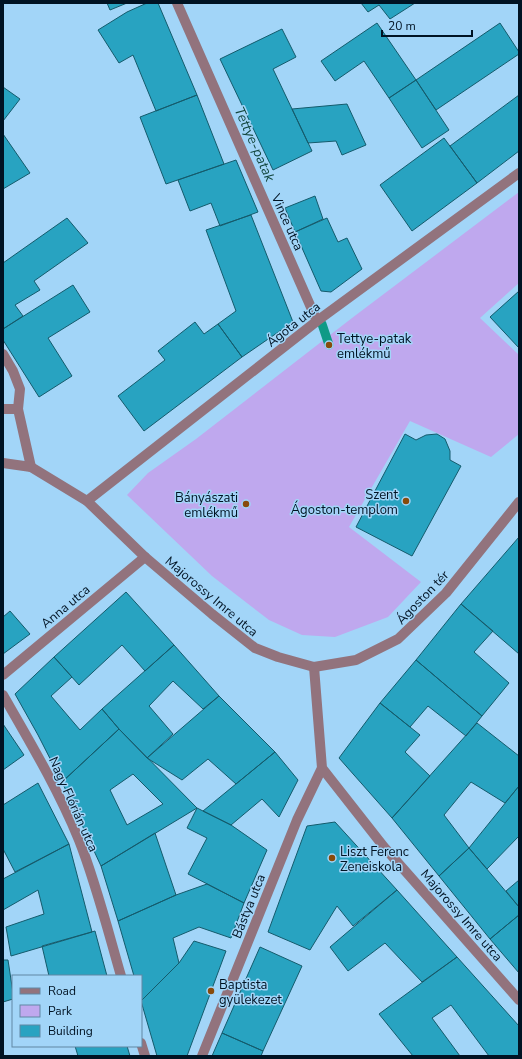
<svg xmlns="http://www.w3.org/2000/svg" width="522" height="1059" font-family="'Nunito Sans',sans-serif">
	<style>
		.green { fill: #bfa8ee }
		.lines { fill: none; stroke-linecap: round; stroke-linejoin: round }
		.stream { stroke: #0e9a86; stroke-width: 9 }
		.building { fill: #28a3c1; stroke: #145b6c; fill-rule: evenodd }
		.minor { stroke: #92737d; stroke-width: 10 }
		.tertiary { stroke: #92737d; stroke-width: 10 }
		.poi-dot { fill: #884b0b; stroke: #a2d5f8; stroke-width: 1.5 }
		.labels { text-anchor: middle; stroke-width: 3; stroke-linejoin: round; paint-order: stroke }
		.street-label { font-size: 13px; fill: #001323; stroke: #a2d5f8 }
		.poi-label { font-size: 13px; fill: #001323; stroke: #a2d5f8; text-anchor: start }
		.water-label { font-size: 14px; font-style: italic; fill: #12463d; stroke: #a2d5f8 }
	</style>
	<rect width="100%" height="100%" fill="#a2d5f8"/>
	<path class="green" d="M 519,192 L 519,283 L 480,318 L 519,355 L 519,434 L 491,457 L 410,421 L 349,527 L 421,582 L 388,617 L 335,637 L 302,635 L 269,620 L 212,576 L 127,495 L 148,473 L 196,439 L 352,318 Z"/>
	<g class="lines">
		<path class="stream" d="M 322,324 L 329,345"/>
	</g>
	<path class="building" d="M 107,3 L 127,3 L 110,10 Z
		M 147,3 L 158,3 L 197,95 L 156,111 L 133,55 L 119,63 L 98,30 L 127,12 Z
		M 361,3 L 415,3 L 390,19 L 379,5 L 368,12 Z
		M 377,23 L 416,80 L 389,98 L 364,61 L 335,81 L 321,61 Z
		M 500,23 L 519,52 L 519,54 L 436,110 L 416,80 Z
		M 282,29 L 296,57 L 273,69 L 312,151 L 273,170 L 220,59 Z
		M 416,80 L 449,130 L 422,148 L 389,98 Z
		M 3,87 L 20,99 L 3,121 Z
		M 197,95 L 224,164 L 166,184 L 140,117 Z
		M 519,95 L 519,151 L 477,183 L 450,146 Z
		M 347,104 L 366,145 L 342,155 L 336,141 L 308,143 L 292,109 Z
		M 3,134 L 30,173 L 3,189 Z
		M 444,138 L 477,183 L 412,231 L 380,185 Z
		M 236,160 L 258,212 L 220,226 L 211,203 L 190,211 L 178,180 Z
		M 315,196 L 323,219 L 295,232 L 285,208 Z
		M 251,215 L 293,322 L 242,357 L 218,324 L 236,311 L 206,230 Z
		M 67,218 L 88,243 L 34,281 L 40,290 L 15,305 L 23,316 L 3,329 L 3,263 Z
		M 327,218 L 338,242 L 347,238 L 362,269 L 331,292 L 321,291 L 295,232 Z
		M 73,285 L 90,312 L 48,338 L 72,376 L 39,397 L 3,340 L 3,329 Z
		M 519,291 L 519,348 L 490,317 Z
		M 195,322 L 204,334 L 218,324 L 242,357 L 144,431 L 118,396 L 165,360 L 158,351 Z
		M 405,434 L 416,440 L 426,435 L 437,434 L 445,439 L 450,451 L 450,460 L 461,466 L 412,556 L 356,527 Z
		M 519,537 L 519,654 L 461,604 Z
		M 126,592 L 174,645 L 145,671 L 122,645 L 79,685 L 54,657 Z
		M 461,604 L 493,631 L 474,652 L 509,683 L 482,716 L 416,660 Z
		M 10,611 L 30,634 L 3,654 L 3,617 Z
		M 174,645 L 219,696 L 203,709 L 173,681 L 149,706 L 173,734 L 147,758 L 119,729 L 102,709 Z
		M 54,657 L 72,677 L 51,696 L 80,730 L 102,709 L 119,729 L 62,782 L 38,735 L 15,694 Z
		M 416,660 L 482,716 L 466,736 L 428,706 L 410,727 L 380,703 Z
		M 219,696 L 275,752 L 236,784 L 208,759 L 182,780 L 147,758 Z
		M 380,703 L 420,735 L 405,752 L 430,776 L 392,818 L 339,758 Z
		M 477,723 L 519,756 L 519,786 L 505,803 L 471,782 L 444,815 L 469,848 L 439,876 L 392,818 Z
		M 3,724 L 24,755 L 3,770 Z
		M 119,729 L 197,808 L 101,866 L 62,782 ZM 133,774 L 163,804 L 127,825 L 110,790 Z
		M 275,752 L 298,780 L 279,817 L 262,799 L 231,825 L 203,811 Z
		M 38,783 L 69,844 L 15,872 L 3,849 L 3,805 Z
		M 519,786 L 519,836 L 487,869 L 469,848 Z
		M 197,808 L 231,825 L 267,850 L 244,903 L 188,874 L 207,838 L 187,828 Z
		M 335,822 L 397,890 L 353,926 L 337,906 L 310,950 L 268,932 L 307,826 Z
		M 155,833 L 176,895 L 118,921 L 101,866 Z
		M 69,844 L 92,932 L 11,956 L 6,927 L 44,914 L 38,890 L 3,910 L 3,879 Z
		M 469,848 L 519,907 L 519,915 L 490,939 L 439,876 Z
		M 519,880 L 519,907 L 506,891 Z
		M 207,884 L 244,903 L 231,938 L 199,927 L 173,938 L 179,963 L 141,1001 L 141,976 L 134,976 L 118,921 L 176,895 Z
		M 397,890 L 457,957 L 422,982 L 385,943 L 348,971 L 330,947 Z
		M 519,915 L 519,973 L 490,939 Z
		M 95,931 L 107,976 L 49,976 L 42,946 Z
		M 194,941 L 226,951 L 187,1056 L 157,1056 L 141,1001 L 179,963 Z
		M 260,947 L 302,966 L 263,1051 L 222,1033 Z
		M 457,957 L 519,1026 L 519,1056 L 489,1056 L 451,1005 L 432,1018 L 460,1056 L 413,1056 L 379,1014 Z
		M 3,960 L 8,960 L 13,993 L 13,999 L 3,1002 Z
		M 222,1033 L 263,1051 L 261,1056 L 212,1056 Z
		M 75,1046 L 127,1046 L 130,1056 L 78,1056 Z"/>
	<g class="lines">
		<path class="minor" d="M 177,3 L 317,321
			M 3,354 L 13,371 L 20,389 L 18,409 L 31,467
			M 3,409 L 18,409
			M 87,501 L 317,321 L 519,173
			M 314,667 L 322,768 L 384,847 L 519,1000
			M 3,675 L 145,557
			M 3,695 C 30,742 58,789 79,840 C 96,883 108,931 121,976
			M 141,1043 L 145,1056
			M 202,1056 L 297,820 L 322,768"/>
		<path class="tertiary" d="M 3,463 L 31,467 L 87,501 L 145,557 L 212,614 L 255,648 L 278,657 L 314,667 L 356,660 L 398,639 L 446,593 L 519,502"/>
	</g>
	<g class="poi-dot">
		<circle cx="329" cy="345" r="4"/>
		<circle cx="406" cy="501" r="4"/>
		<circle cx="246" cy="504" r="4"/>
		<circle cx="332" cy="858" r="4"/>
		<circle cx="211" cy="991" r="4"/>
	</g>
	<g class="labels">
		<g class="street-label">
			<text transform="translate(288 222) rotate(66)" y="5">Vince utca</text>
			<text transform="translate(293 324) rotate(-38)" y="5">Ágota utca</text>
			<text transform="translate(212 596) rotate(40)" y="5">Majorossy Imre utca</text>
			<text transform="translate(422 597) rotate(-46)" y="5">Ágoston tér</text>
			<text transform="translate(65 606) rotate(-40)" y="5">Anna utca</text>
			<text transform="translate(74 804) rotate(66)" y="5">Nagy Flórián utca</text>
			<text transform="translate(248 906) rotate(-68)" y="5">Bástya utca</text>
			<text transform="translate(462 915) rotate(49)" y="5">Majorossy Imre utca</text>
		</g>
		<g class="poi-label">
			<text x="337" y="343">Tettye-patak<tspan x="337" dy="15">emlékmű</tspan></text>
			<text x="398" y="499" text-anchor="end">Szent<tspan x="398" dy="15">Ágoston-templom</tspan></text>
			<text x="238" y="502" text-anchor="end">Bányászati<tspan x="238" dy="15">emlékmű</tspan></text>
			<text x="340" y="856">Liszt Ferenc<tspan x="340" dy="15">Zeneiskola</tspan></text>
			<text x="219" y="989">Baptista<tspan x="219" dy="15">gyülekezet</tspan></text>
		</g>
		<g class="water-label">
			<text transform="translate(255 144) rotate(66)" y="5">Tettye-patak</text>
		</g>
	</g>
	<rect width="522" height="1059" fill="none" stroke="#001323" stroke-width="8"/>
	<rect x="12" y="975" width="130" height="72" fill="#a2d5f8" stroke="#6187a3"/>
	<rect x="20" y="988" width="20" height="6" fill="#92737d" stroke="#6187a3"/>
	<text x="48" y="995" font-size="12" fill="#001323">Road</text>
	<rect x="20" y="1005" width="20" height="12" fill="#bfa8ee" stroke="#6187a3"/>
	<text x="48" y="1015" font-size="12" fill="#001323">Park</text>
	<rect x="20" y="1025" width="20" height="12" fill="#28a3c1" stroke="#6187a3"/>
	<text x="48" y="1035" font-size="12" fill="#001323">Building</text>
	<path d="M382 30v6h90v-6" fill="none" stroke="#001323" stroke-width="2"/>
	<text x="388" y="30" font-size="12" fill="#001323" stroke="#a2d5f8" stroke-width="3" paint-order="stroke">20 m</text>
</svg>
